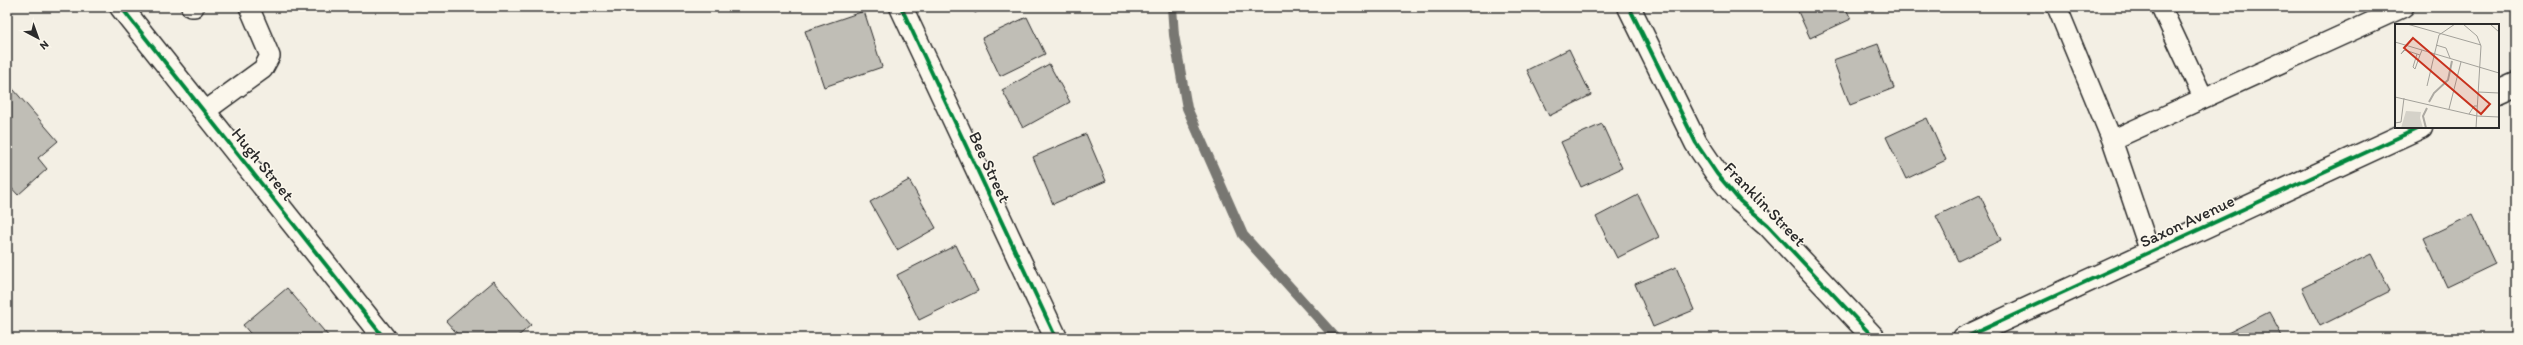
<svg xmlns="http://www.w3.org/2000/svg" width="2523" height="345" font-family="Itim,sans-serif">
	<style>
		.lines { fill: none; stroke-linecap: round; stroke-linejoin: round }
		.stream { stroke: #787772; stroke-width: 10 }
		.building { fill: #c0beb6; stroke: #2b2b2b }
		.lane-casing { stroke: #2b2b2b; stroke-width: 22 }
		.street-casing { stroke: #2b2b2b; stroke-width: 25 }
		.lane { stroke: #fbf7ec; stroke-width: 19 }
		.street { stroke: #fbf7ec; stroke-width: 22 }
		.cycleway-casing { stroke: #fbf7ec; stroke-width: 6 }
		.cycleway { stroke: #00873e; stroke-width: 4 }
		.labels { text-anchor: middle; stroke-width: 3; stroke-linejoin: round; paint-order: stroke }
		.street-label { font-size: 17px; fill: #2b2b2b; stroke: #fbf7ec }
		.inset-river { fill: none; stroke: #aca9a2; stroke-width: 2 }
		.inset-road { fill: none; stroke: #a3a19a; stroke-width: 1 }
		.view { fill: #c8321e; fill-opacity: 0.15; stroke: #c8321e; stroke-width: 2 }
		.inset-edge { fill: none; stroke: #2b2b2b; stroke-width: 2 }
	</style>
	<rect width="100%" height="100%" fill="#f3efe4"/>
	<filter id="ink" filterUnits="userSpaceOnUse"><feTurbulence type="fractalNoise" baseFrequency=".025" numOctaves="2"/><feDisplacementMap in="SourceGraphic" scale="8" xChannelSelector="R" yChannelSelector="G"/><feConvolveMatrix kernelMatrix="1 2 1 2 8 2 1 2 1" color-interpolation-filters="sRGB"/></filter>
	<g filter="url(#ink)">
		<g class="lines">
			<path class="stream" d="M 1172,7 L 1174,35 L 1187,108 L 1243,235 L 1336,338"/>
		</g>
		<path class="building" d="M 972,7 L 986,7 L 975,13 Z
			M 1796,7 L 1845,7 L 1851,19 L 1810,38 Z
			M 864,11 L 882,67 L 824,87 L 805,31 Z
			M 1027,17 L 1045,54 L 1000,76 L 982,38 Z
			M 1878,44 L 1894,88 L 1850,105 L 1833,60 Z
			M 1569,49 L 1591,95 L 1549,116 L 1527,70 Z
			M 1049,64 L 1070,102 L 1023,128 L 1002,90 Z
			M 7,82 L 58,141 L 38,158 L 47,169 L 18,195 L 7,183 Z
			M 1927,118 L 1946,160 L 1906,179 L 1886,137 Z
			M 1602,124 L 1622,168 L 1581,187 L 1561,142 Z
			M 1086,134 L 1106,181 L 1053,204 L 1033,157 Z
			M 909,180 L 936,228 L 897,250 L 870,202 Z
			M 1638,195 L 1659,237 L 1617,258 L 1596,217 Z
			M 1980,195 L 2001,240 L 1958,261 L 1936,216 Z
			M 2472,215 L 2495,264 L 2447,287 L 2424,238 Z
			M 956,245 L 978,291 L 919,320 L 897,275 Z
			M 2371,254 L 2390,291 L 2320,326 L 2302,288 Z
			M 1676,267 L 1694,310 L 1653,327 L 1635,284 Z
			M 493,281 L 531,325 L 516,338 L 461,338 L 446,321 Z
			M 287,288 L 330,338 L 254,338 L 243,325 Z
			M 2269,312 L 2283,338 L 2218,338 Z"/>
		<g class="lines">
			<g class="lane-casing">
				<path id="lane" d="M 191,7 L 194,7
					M 2057,7 L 2112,140
					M 2161,7 L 2203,97
					M 204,112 L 263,69 L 270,56 L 249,7
					M 2150,252 L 2112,140 L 2404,7"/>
			</g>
			<g class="street-casing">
				<path id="street" d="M 121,7 L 384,338
					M 901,7 L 1056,338
					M 1629,7 L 1696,143 L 1717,174 L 1740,201 L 1768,225 L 1874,338
					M 2498,92 L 2516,84
					M 1964,338 L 2421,127"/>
			</g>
			<use href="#lane" class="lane"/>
			<use href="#street" class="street"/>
			<g class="cycleway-casing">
				<path id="cycleway" d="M 121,7 L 384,338
					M 901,7 L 1056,338
					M 1629,7 L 1696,143 L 1717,174 L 1740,201 L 1768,225 L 1874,338
					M 1964,338 L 2421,127"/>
			</g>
			<use href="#cycleway" class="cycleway"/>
		</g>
	</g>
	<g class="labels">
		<g class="street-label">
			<text transform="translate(263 164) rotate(51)" y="6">Hugh Street</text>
			<text transform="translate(990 167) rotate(65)" y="6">Bee Street</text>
			<text transform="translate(1765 204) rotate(46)" y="6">Franklin Street</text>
			<text transform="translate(2187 221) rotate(-25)" y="6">Saxon Avenue</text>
		</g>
	</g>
	<g transform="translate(2395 24)">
		<rect width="104" height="104" fill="#f3efe4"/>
		<path d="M 11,87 L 26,88 L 25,94 L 28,104 L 6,104 Z" fill="#d5d2c9"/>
		<path class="inset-river" d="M 34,78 L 39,69 L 53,56 L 57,37M 31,104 L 28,92 L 32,84"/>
		<path class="inset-road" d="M 12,0 L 86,21M 68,0 L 82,12 L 86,22 L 81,104M 95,0 L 104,8M 0,18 L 104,49M 41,21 L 51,24 L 55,34M 9,26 L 6,30 L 10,26 L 25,31 L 27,26M 22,30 L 18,43 L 20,45 L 25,31M 32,62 L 44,11 L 60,0M 83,68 L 104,69M 0,73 L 82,92 L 104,93M 54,85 L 66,38M 74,90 L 79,82 L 82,82M 0,99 L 6,98 L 9,74"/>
		<path class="view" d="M 18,14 L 95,80 L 86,90 L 9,24 Z"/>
		<rect width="104" height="104" class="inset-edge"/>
	</g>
	<rect width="2523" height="345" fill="none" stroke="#fbf7ec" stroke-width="24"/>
	<rect x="12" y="12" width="2499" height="321" fill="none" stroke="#2b2b2b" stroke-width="1.5" filter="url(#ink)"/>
	<g transform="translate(38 38) rotate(139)" stroke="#fbf7ec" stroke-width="3" paint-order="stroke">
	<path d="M0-3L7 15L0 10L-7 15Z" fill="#2b2b2b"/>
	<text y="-6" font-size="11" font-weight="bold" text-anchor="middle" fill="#2b2b2b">N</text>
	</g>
</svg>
